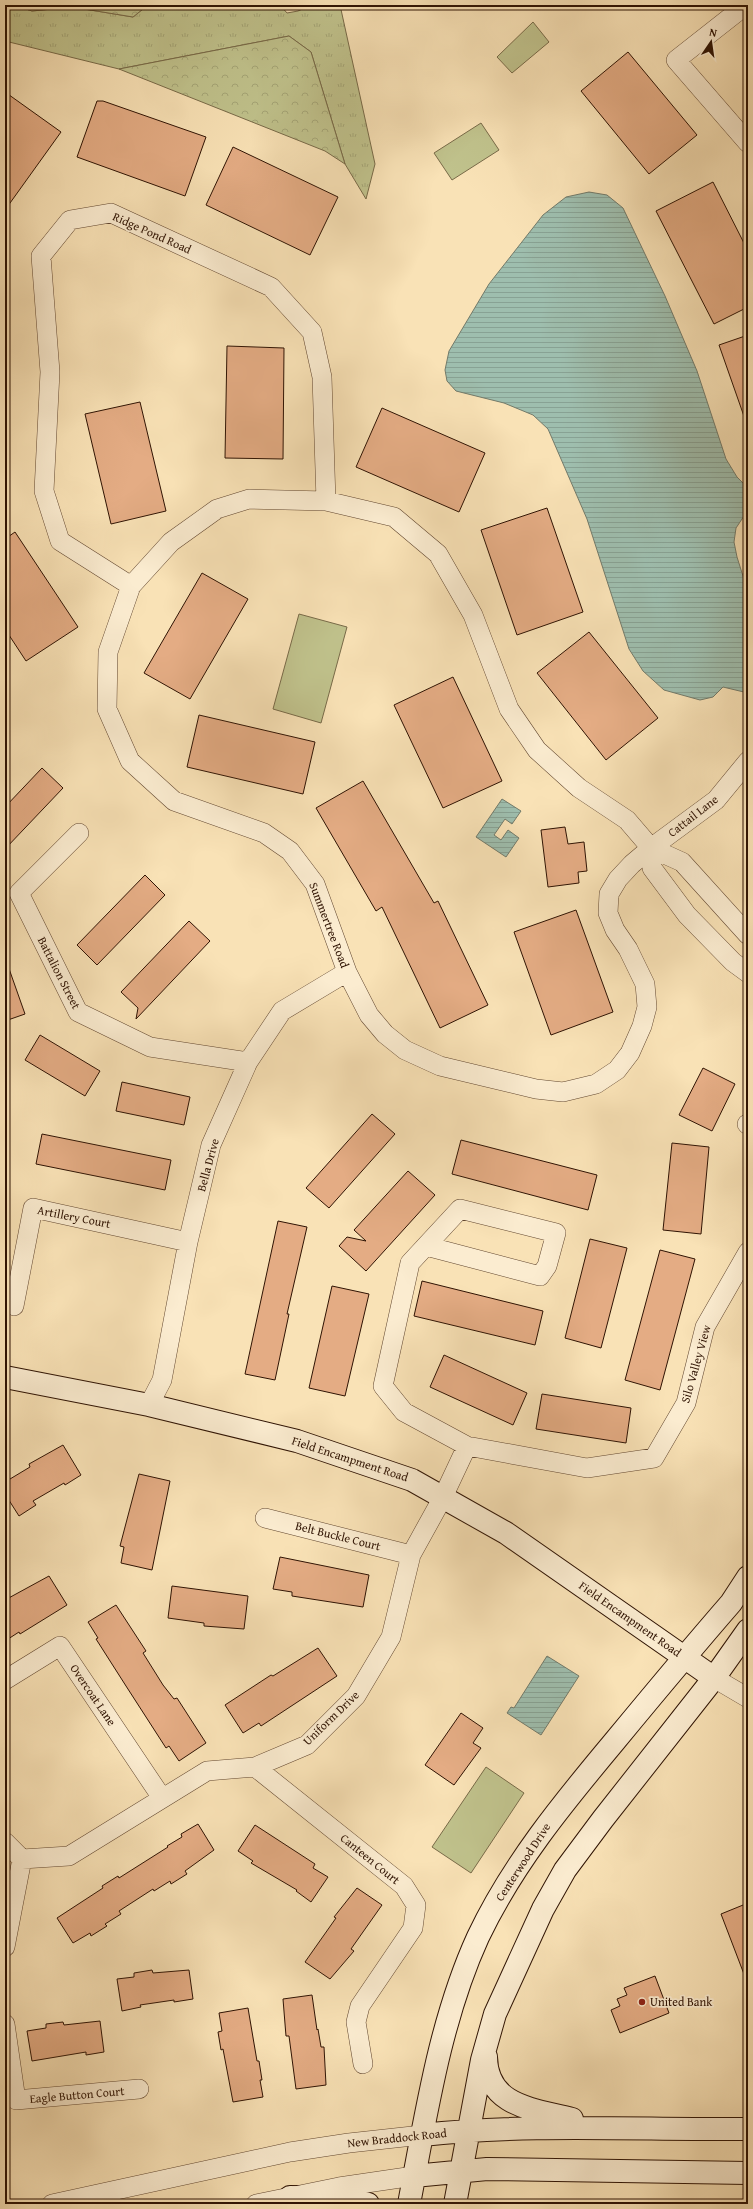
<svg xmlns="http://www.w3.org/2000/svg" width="753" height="2209" font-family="'Gentium Book Plus',serif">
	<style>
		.grass { fill: url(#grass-tufts); stroke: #786a48 }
		.forest { fill: url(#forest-crowns); stroke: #786a48 }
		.green { fill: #c0c28c; stroke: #786a48 }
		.water { fill: url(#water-rules); stroke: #727a6a }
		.building { fill: #e4ac84; stroke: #2f1303 }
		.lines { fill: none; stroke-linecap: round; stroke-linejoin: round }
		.street-casing { stroke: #624730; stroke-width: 20 }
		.secondary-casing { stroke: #2f1303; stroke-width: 24 }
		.street { stroke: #fbecd0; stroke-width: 19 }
		.secondary { stroke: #fbecd0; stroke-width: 22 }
		.poi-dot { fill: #8f2418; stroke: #fbecd0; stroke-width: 1.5 }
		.labels { text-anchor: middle; stroke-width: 3.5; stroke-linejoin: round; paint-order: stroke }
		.street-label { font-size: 12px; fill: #2f1303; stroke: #fbecd0 }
		.poi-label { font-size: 12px; fill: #2f1303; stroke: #fbecd0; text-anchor: start }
	</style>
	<defs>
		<pattern id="grass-tufts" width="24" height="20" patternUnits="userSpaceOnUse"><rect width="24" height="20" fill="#c0c28c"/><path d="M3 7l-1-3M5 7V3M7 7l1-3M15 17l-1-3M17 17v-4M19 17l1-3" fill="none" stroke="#a5a677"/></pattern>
		<pattern id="forest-crowns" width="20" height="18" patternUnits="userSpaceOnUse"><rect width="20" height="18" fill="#c0c28c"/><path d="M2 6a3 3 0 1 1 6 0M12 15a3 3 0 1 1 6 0" fill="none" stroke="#a5a677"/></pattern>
		<pattern id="water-rules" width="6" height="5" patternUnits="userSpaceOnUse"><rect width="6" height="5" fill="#9ebeae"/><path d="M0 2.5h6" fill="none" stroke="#88a294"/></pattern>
	</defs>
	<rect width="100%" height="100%" fill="#f9e2b6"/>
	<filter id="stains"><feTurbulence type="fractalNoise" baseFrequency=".005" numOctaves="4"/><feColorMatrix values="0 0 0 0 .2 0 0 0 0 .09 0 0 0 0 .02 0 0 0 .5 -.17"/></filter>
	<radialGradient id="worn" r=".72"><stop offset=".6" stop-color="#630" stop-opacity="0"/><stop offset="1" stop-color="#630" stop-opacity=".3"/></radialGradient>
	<path class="grass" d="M 5,5 L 14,5 L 32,11 L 72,7 L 133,17 L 148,5 L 280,5 L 287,13 L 298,11 L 311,5 L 340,5 L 375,164 L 366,199 L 345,164 L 311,52 L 289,36 L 119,69 L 5,41 Z"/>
	<path class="forest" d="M 14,5 L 148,5 L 133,17 L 72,7 L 32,11 Z
		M 289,36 L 311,52 L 345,164 L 325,151 L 119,69 Z"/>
	<path class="green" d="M 533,22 L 549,42 L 512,73 L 497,57 Z
		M 481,123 L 499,150 L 452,180 L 434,153 Z
		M 299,614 L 347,627 L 321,723 L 273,709 Z
		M 486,1767 L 524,1793 L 471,1873 L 432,1847 Z"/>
	<path class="water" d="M 589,192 L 607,195 L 623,208 L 665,296 L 697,371 L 726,459 L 737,477 L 748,488 L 748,510 L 736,528 L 734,542 L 737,557 L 748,592 L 748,693 L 723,687 L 713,697 L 700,700 L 664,690 L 643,671 L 629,649 L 587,519 L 548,429 L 533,415 L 504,403 L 456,391 L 447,381 L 445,370 L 449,351 L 489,284 L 543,215 L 566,197 Z
		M 502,799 L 521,811 L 512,824 L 505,819 L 494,835 L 501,840 L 508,830 L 519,838 L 506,857 L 476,837 Z
		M 547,1656 L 579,1676 L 541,1735 L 507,1713 L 511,1707 L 514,1708 Z"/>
	<path class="building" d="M 628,52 L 697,135 L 649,174 L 581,91 Z
		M 5,92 L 61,132 L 5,210 Z
		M 97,101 L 103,101 L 206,137 L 185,196 L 77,157 Z
		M 233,147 L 338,197 L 310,255 L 206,205 Z
		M 713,182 L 748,251 L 748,307 L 714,324 L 656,211 Z
		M 748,335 L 748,422 L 746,422 L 719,345 Z
		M 227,346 L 284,348 L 283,459 L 225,458 Z
		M 140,402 L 166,511 L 111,524 L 85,414 Z
		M 382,408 L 485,453 L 459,512 L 356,467 Z
		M 547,508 L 583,612 L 517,635 L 481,530 Z
		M 15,532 L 78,627 L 26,661 L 5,629 L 5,539 Z
		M 202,573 L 248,599 L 190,699 L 144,673 Z
		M 589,632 L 658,718 L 606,760 L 537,673 Z
		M 453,677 L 502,781 L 443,808 L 394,705 Z
		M 199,715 L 315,742 L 303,794 L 187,767 Z
		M 42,768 L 63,788 L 5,849 L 5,807 Z
		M 363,781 L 434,903 L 438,901 L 488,1005 L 440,1028 L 382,907 L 376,911 L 316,808 Z
		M 565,827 L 568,844 L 584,842 L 587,871 L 578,872 L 579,883 L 548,887 L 541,830 Z
		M 145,875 L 165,895 L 97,965 L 77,945 Z
		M 576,910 L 613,1012 L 551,1035 L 514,932 Z
		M 189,921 L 210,941 L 136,1019 L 138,1008 L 121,992 Z
		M 5,963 L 7,963 L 25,1014 L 5,1021 Z
		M 40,1035 L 100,1071 L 85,1096 L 25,1060 Z
		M 703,1068 L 735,1084 L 712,1131 L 679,1115 Z
		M 122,1082 L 190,1097 L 184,1125 L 116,1111 Z
		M 372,1114 L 395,1134 L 329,1208 L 306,1188 Z
		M 42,1134 L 171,1160 L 165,1190 L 36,1164 Z
		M 461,1140 L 597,1175 L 588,1210 L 452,1174 Z
		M 672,1143 L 709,1147 L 701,1234 L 663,1230 Z
		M 408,1171 L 435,1195 L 366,1271 L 339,1246 L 347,1237 L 366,1241 L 354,1230 Z
		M 278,1221 L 307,1227 L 287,1314 L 289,1314 L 275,1380 L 245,1374 Z
		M 590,1239 L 627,1248 L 601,1348 L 565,1338 Z
		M 660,1250 L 695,1259 L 660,1390 L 625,1380 Z
		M 422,1281 L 543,1311 L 535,1345 L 414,1316 Z
		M 332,1286 L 369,1294 L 345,1396 L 309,1388 Z
		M 444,1355 L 527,1393 L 513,1425 L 430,1387 Z
		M 542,1394 L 631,1408 L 626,1443 L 536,1429 Z
		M 63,1445 L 81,1475 L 65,1485 L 64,1483 L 33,1501 L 36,1505 L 19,1516 L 5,1494 L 5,1482 L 30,1467 L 29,1464 Z
		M 139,1474 L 170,1481 L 152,1570 L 121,1563 L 124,1547 L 120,1546 Z
		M 280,1557 L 369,1575 L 363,1607 L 292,1596 L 292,1592 L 273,1589 Z
		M 49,1576 L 67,1605 L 20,1634 L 19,1632 L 5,1641 L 5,1600 Z
		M 172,1586 L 248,1596 L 244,1629 L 204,1626 L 204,1623 L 168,1618 Z
		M 116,1605 L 146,1651 L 143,1653 L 163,1685 L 174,1699 L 177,1698 L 206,1743 L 179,1761 L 169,1746 L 166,1748 L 126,1686 L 96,1639 L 98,1638 L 88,1622 Z
		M 318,1648 L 337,1676 L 261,1726 L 259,1723 L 243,1733 L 225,1705 L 271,1675 L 273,1676 Z
		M 461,1713 L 483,1728 L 473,1743 L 481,1748 L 454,1785 L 425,1765 Z
		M 198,1824 L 214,1850 L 185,1871 L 187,1874 L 171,1884 L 170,1881 L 154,1891 L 153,1889 L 119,1911 L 121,1914 L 105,1924 L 107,1926 L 91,1936 L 90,1933 L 73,1943 L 57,1918 L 103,1888 L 102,1886 L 118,1876 L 119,1878 L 168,1847 L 167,1846 L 182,1837 L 181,1834 Z
		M 255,1825 L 315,1864 L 313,1868 L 328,1877 L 311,1902 L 296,1891 L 297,1890 L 251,1863 L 253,1861 L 238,1851 Z
		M 357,1888 L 382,1905 L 351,1949 L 354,1951 L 330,1979 L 305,1962 L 336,1918 L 334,1917 Z
		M 748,1903 L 748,1982 L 747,1982 L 721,1914 Z
		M 152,1970 L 153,1973 L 189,1970 L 193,1999 L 174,2002 L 174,2000 L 140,2005 L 141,2007 L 122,2011 L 117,1979 L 134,1977 L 134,1973 Z
		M 655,1976 L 669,2013 L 620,2033 L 611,2010 L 620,2006 L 617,1999 L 627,1995 L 624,1988 Z
		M 312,1995 L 317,2030 L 318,2029 L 321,2047 L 324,2047 L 326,2085 L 296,2089 L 289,2036 L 286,2036 L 283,1999 Z
		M 248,2008 L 257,2061 L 259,2061 L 262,2080 L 260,2080 L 263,2097 L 233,2102 L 223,2049 L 221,2050 L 218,2032 L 222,2031 L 219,2013 Z
		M 100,2021 L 104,2052 L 86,2055 L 86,2052 L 32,2061 L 27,2031 L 46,2028 L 46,2024 L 63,2022 L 64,2025 Z"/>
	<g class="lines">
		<g class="street-casing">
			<path id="street" d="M 746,5 L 676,60 L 748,143
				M 131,586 L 60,541 L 44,491 L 50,372 L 41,256 L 70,220 L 111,213 L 271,287 L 312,332 L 322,377 L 326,501
				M 748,761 L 716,800 L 651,848 L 632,864 L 618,879 L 609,894 L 608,913 L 615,930 L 628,949 L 645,984 L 647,1007 L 642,1026 L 630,1053 L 617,1070 L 596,1084 L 563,1092 L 536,1089 L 440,1066 L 405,1050 L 385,1034 L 369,1015 L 347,972 L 315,884 L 290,851 L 264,833 L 174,801 L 130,761 L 107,709 L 108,652 L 131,586 L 171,542 L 217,509 L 249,499 L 326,501 L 394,517 L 438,554 L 473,615 L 509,709 L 537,750 L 579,788 L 627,820 L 651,848 L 682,862 L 748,935
				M 79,833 L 19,893 L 78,1012 L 150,1047 L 248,1062
				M 651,848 L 652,868 L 687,915 L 733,962 L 748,973
				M 747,1124 L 748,1125
				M 426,1246 L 540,1276 L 547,1266 L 556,1233 L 460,1209 L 410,1263 L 383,1386 L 404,1412 L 467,1446 L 587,1468 L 654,1458 L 686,1403 L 705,1327 L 748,1252
				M 14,1306 L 33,1208 L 188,1242
				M 149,1405 L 162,1380 L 188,1242 L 211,1145 L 248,1062 L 282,1011 L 347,972
				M 265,1518 L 411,1555
				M 714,1678 L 748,1698
				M 5,1680 L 60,1646 L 162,1798
				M 255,1767 L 404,1886 L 416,1905 L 413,1928 L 360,2006 L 356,2022 L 363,2064
				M 5,1842 L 22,1859 L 69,1856 L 207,1771 L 255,1767 L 307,1745 L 356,1696 L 391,1637 L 411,1555 L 443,1497 L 467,1446
				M 5,1947 L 22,1859
				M 5,2024 L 16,2100 L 139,2089
				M 52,2204 L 290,2152 L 349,2143 L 422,2135
				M 256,2204 L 339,2187 L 414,2176"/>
		</g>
		<g class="secondary-casing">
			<path id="secondary" d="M 5,1377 L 149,1405 L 297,1441 L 412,1480 L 506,1533 L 714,1678
				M 486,2057 C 487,2107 534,2109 572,2119
				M 422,2135 C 531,2123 639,2130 748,2129
				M 414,2176 L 487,2169 L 748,2173
				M 290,2197 L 344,2198 L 368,2204
				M 409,2204 C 426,2115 440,2020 478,1937 C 512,1865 563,1803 614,1742 C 652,1696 691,1649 731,1603 L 748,1577
				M 455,2204 L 482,2060 L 495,2014 L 543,1909 L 565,1870 L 603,1819 L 714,1678 L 748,1630"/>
		</g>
		<use href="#street" class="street"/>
		<use href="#secondary" class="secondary"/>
	</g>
	<circle class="poi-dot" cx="642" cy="2002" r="4"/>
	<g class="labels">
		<g class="street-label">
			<text transform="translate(152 233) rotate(24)" y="4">Ridge Pond Road</text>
			<text transform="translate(693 816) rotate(-38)" y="4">Cattail Lane</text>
			<text transform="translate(329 925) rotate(69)" y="4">Summertree Road</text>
			<text transform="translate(59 973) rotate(63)" y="4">Battalion Street</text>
			<text transform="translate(208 1165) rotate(-75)" y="4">Bella Drive</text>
			<text transform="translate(74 1217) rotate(11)" y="4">Artillery Court</text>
			<text transform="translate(696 1364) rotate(-74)" y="4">Silo Valley View</text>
			<text transform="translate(350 1459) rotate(18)" y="4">Field Encampment Road</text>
			<text transform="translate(338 1536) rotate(14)" y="4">Belt Buckle Court</text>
			<text transform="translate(630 1619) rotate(35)" y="4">Field Encampment Road</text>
			<text transform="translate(93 1695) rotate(56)" y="4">Overcoat Lane</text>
			<text transform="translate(331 1718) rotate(-44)" y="4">Uniform Drive</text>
			<text transform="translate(370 1859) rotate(39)" y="4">Canteen Court</text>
			<text transform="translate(523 1862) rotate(-57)" y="4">Centerwood Drive</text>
			<text transform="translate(77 2095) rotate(-5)" y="4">Eagle Button Court</text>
			<text transform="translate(397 2138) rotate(-6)" y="4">New Braddock Road</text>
		</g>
		<g class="poi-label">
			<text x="650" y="2006">United Bank</text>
		</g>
	</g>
	<rect width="753" height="2209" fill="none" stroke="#f9e2b6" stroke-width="20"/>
	<rect x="6" y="6" width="741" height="2197" fill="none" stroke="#2f1303" stroke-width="2"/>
	<rect x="10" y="10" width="733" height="2189" fill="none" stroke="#2f1303"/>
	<g transform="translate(711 42) rotate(13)" stroke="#fbecd0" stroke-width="3" paint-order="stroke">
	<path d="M0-3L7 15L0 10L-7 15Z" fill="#2f1303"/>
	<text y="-6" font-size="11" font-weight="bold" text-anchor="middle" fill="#2f1303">N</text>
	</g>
	<rect width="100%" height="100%" filter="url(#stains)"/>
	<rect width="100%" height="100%" fill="url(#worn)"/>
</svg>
